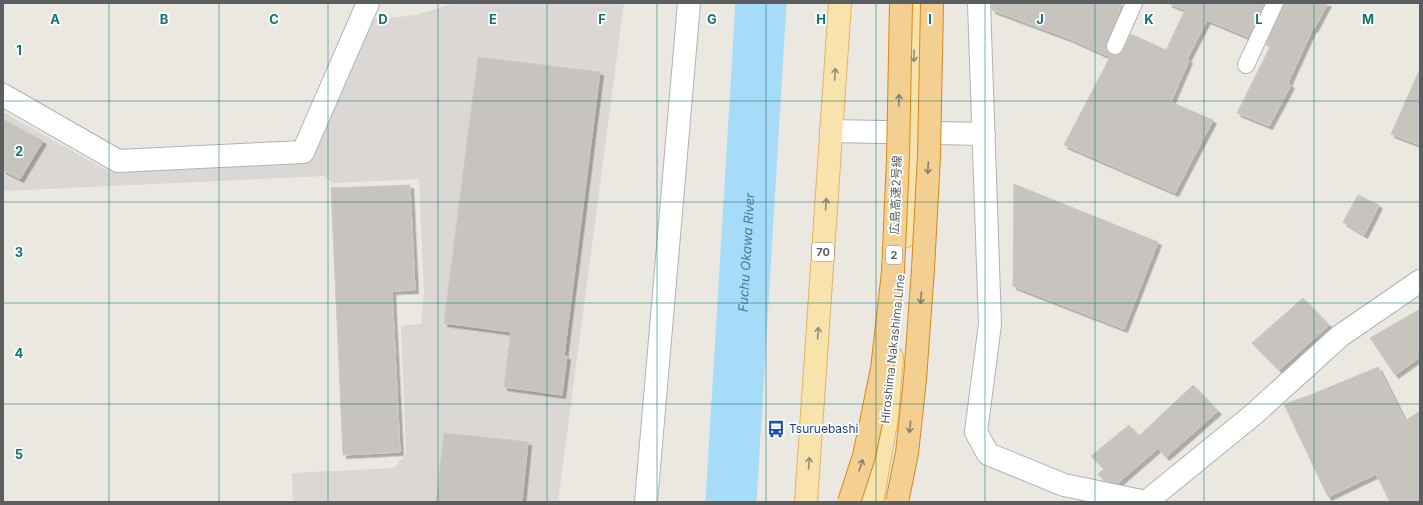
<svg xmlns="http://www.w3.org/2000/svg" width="1423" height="505" font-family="Inter,'Noto Sans JP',sans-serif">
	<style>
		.industrial { fill: #dad7d4 }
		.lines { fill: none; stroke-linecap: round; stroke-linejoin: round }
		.river { stroke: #a6dcf7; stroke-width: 51 }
		.building { fill: #c7c3be; stroke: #d0c9c1; filter: url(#shadow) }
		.lane-casing { stroke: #afb3b6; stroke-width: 18 }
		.street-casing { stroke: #afb3b6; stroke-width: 24 }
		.primary-casing { stroke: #e4b362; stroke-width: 24 }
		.lane { stroke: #fff; stroke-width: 16 }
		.street { stroke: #fff; stroke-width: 22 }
		.primary { stroke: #f7e3ab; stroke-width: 22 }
		.highway-bridge-casing { stroke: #da8813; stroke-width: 24; stroke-linecap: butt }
		.highway-bridge { stroke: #f3d091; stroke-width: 22 }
		.oneway { stroke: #918d7b }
		.oneway2 { stroke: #88806f }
		.grid { fill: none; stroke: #0f766e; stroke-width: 1; stroke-opacity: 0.55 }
		.labels { text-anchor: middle; stroke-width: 3.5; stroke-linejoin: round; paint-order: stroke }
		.shield { fill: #fff; stroke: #8c8e90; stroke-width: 1 }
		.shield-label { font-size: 11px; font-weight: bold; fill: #5a5e61 }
		.street-label { font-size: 12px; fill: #5a5e61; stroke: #fff }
		.transit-label { font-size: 12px; fill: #164399; stroke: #fff; text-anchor: start }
		.water-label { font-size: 13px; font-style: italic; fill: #43799e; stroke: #fff }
		.grid-label { font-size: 13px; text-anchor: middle; font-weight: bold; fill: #0f766e; stroke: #fff; stroke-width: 3.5; stroke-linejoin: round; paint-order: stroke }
	</style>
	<defs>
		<filter id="shadow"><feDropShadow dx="3.5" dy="3.5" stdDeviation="0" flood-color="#0004"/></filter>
	</defs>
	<rect width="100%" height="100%" fill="#ebe8e2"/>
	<path class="industrial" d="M 455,3 L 624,3 L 558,502 L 293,502 L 292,473 L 394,468 L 406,454 L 401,326 L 421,324 L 424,293 L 419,179 L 333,183 L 324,176 L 3,191 L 3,112 L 110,172 L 309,161 L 371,20 L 416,15 Z"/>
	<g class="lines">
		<path class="river" id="s1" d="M 731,502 L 761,3"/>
	</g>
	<path class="building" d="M 992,3 L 1122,3 L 1106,47 L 1108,52 L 1111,54 L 1116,55 L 1120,54 L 1123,50 L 1131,34 L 1166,50 L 1185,10 L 1168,3 L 1265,3 L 1248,37 L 1207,20 L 1187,59 L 1189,60 L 1171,102 L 1213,120 L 1175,193 L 1064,145 L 1110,57 L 1070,39 L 992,10 Z
		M 1284,3 L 1328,3 L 1314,29 L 1313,28 L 1288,83 L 1291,85 L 1269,126 L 1237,113 L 1270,47 L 1266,45 Z
		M 478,57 L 600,72 L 564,356 L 567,356 L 562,395 L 504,387 L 511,332 L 444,323 Z
		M 1420,69 L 1420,145 L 1391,134 Z
		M 3,119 L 43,141 L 20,179 L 3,170 Z
		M 1014,184 L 1158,242 L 1124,329 L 1013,286 Z
		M 410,185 L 415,290 L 392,291 L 400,452 L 343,455 L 331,188 Z
		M 1358,195 L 1379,205 L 1364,235 L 1343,222 Z
		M 1303,298 L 1329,325 L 1279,370 L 1252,343 Z
		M 1420,309 L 1420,357 L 1395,375 L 1370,338 Z
		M 1378,367 L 1405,421 L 1420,411 L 1420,502 L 1390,502 L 1376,474 L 1328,497 L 1284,404 L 1308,396 Z
		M 1193,385 L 1218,411 L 1166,457 L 1158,448 L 1118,483 L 1104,480 L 1098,474 L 1104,469 L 1091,456 L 1129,425 L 1139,436 Z
		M 444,433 L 528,442 L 522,502 L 436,502 Z"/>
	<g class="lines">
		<g class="lane-casing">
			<path id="lane" d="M 1115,46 L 1134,3
				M 1246,65 L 1275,3"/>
		</g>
		<g class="street-casing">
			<path id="street" d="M 979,3 L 990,324 L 976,432 L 988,454 L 1064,485 L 1146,502
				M 3,95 L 118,161 L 303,152 L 368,3
				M 831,131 L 984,134
				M 646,502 L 689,3
				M 1146,502 L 1254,414 L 1340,336 L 1420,281"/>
		</g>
		<g class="primary-casing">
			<path id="primary" d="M 904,237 L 914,133 L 914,3
				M 806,502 L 840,3
				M 872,502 L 887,417 L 892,357"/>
		</g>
		<use href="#lane" class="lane"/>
		<use href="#street" class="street"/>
		<use href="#primary" class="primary"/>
		<g class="highway-bridge-casing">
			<path id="highway-bridge" d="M 849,502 L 864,456 L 882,369 L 893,272 L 898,158 L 901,3
				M 897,502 L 907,453 L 915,379 L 923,269 L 929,156 L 932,3"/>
		</g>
		<use href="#highway-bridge" class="highway-bridge"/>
	</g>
	<defs><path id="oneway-shaft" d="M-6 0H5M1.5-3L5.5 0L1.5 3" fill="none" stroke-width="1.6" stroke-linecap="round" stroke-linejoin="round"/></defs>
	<g class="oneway">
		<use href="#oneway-shaft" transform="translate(914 56) rotate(90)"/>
		<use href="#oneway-shaft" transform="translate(835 74) rotate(-86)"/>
		<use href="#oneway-shaft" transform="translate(826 204) rotate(-86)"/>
		<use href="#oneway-shaft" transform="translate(818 333) rotate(-86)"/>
		<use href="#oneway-shaft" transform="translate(809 463) rotate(-86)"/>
	</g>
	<g class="oneway2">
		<use href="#oneway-shaft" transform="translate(899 100) rotate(-89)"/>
		<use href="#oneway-shaft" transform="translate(928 168) rotate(93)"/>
		<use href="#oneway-shaft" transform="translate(921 298) rotate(94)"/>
		<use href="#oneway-shaft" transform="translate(910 427) rotate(96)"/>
		<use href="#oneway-shaft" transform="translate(861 465) rotate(-72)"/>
	</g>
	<path class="grid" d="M 109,3 L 109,502M 219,3 L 219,502M 328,3 L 328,502M 438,3 L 438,502M 547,3 L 547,502M 657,3 L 657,502M 766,3 L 766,502M 876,3 L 876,502M 985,3 L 985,502M 1095,3 L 1095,502M 1204,3 L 1204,502M 1314,3 L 1314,502M 3,101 L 1420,101M 3,202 L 1420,202M 3,303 L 1420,303M 3,404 L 1420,404"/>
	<defs>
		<g id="bus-bare" transform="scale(1.38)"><path d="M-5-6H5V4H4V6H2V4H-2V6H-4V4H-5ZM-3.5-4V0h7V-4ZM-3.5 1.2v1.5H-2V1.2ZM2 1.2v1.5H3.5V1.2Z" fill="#1a4fb4" stroke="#fff" stroke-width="2.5" paint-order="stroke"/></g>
	</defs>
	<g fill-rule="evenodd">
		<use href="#bus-bare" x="776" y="429"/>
	</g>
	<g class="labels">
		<g class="shield">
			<rect x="812" y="243" width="22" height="18" rx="3"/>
			<rect x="886" y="246" width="16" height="18" rx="3"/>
		</g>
		<g class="shield-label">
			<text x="823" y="256">70</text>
			<text x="894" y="259">2</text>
		</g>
		<g class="street-label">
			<text transform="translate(896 195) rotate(-88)" y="4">広島高速2号線</text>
			<text transform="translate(893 349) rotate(-84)" y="4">Hiroshima Nakashima Line</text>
		</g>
		<g class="transit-label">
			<text x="789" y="433">Tsuruebashi</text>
		</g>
		<g class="water-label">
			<text dy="5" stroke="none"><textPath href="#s1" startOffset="250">Fuchu Okawa River</textPath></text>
		</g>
	</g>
	<g class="grid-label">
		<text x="55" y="24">A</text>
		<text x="164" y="24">B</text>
		<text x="274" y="24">C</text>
		<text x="383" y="24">D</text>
		<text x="493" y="24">E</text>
		<text x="602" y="24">F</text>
		<text x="712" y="24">G</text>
		<text x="821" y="24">H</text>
		<text x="930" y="24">I</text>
		<text x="1040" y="24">J</text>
		<text x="1149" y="24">K</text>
		<text x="1259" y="24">L</text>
		<text x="1368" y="24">M</text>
		<text x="19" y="55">1</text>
		<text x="19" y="156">2</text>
		<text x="19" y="257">3</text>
		<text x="19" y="358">4</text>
		<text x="19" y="459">5</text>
	</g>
	<rect width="1423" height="505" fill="none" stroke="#5a5e61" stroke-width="8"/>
</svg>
